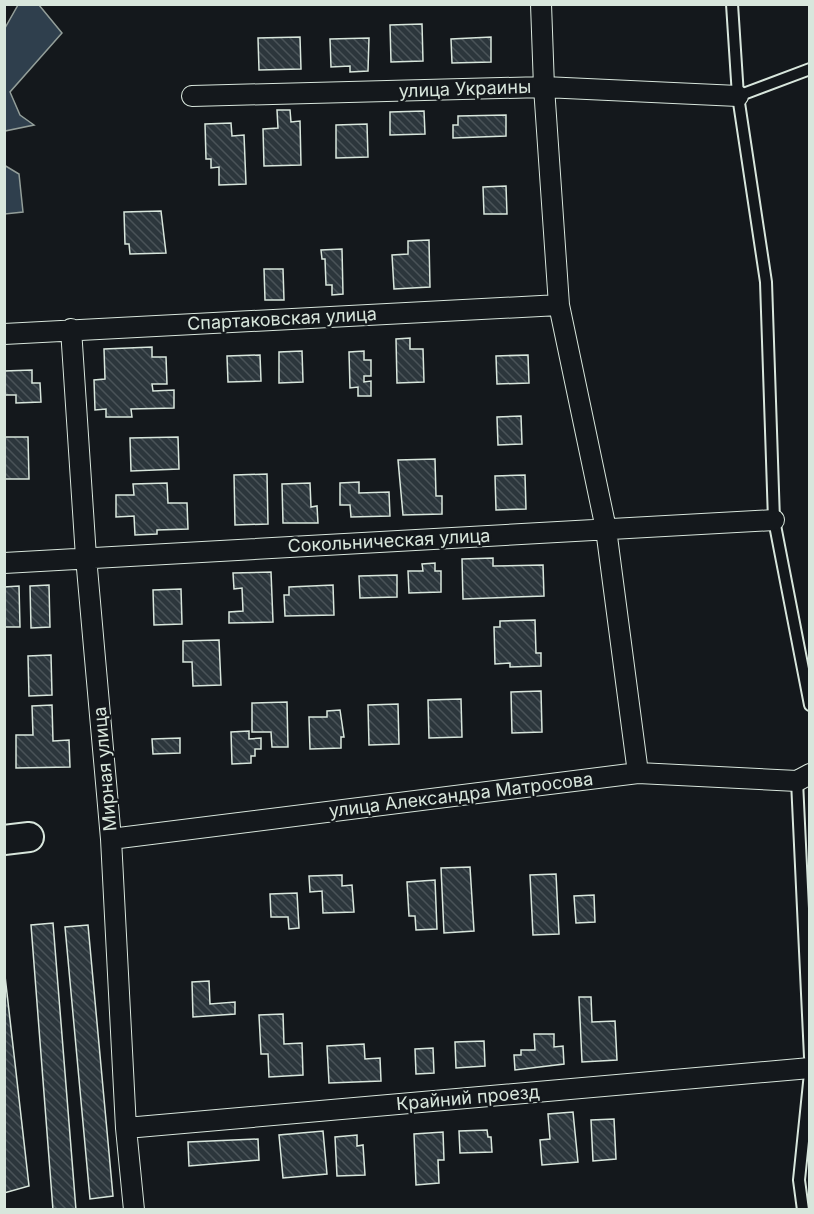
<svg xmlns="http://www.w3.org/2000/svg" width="814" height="1214" font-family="Inter,sans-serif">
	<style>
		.water { fill: #2f3f4d; stroke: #939e99; stroke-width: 1.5 }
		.building { fill: url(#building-back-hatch); stroke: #d8e6dc; stroke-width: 1.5 }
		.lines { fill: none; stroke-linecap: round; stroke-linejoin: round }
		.lane-casing { stroke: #d8e6dc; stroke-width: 14 }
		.street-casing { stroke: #d8e6dc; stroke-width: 22 }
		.secondary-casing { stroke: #d8e6dc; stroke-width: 32 }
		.lane { stroke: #14181c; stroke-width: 10 }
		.street { stroke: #14181c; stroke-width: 20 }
		.secondary { stroke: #14181c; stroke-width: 28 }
		.labels { text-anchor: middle; stroke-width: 4.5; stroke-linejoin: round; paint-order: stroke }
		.street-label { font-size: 18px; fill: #d8e6dc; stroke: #14181c }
	</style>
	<defs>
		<pattern id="building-back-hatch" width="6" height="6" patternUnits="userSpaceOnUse" patternTransform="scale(1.5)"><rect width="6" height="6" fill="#2c363c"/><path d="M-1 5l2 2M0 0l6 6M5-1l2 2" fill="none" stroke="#4a5358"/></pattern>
	</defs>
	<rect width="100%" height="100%" fill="#14181c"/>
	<path class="water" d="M 18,5 L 39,5 L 62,33 L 10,92 L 20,115 L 34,125 L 5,131 L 5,28 Z
		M 4,165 L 19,174 L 23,212 L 5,214 Z"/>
	<path class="building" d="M 422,24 L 423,61 L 391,62 L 390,25 Z
		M 300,37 L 301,69 L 259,70 L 258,38 Z
		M 491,37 L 491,62 L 452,63 L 451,39 Z
		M 369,38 L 368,71 L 350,72 L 350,66 L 331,67 L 330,39 Z
		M 277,110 L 290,110 L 291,122 L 300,121 L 301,165 L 264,166 L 263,129 L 278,128 Z
		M 424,111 L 425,134 L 390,135 L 390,112 Z
		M 506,115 L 506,136 L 453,138 L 453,125 L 458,125 L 458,116 Z
		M 231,123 L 232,136 L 244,135 L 246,184 L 219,185 L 219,167 L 211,168 L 211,159 L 206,159 L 205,124 Z
		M 367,124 L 368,157 L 336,158 L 336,125 Z
		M 506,186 L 507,214 L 484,214 L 483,187 Z
		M 161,211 L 166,253 L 130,254 L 129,244 L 125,244 L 124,212 Z
		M 429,240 L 430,287 L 394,289 L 392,255 L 408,254 L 408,241 Z
		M 342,249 L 343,294 L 332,295 L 332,285 L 326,285 L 325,259 L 322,259 L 321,250 Z
		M 264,269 L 283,269 L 284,300 L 265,300 Z
		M 410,338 L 410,349 L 423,349 L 424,382 L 397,383 L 396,339 Z
		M 152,347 L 152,357 L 166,357 L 167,384 L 152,384 L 153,391 L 174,390 L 174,408 L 131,409 L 132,417 L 106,417 L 106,409 L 95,410 L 94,380 L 105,379 L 104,349 Z
		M 302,351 L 303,382 L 279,383 L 279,352 Z
		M 364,351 L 364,360 L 371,360 L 371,376 L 364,376 L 364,382 L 371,381 L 371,396 L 358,396 L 358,387 L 350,388 L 349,352 Z
		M 260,355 L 261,381 L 228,382 L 227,356 Z
		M 528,355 L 529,383 L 497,384 L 496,356 Z
		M 32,370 L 32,383 L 40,383 L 41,402 L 16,403 L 16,395 L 4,395 L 4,371 Z
		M 521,416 L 522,444 L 498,445 L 497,417 Z
		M 4,437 L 28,437 L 29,479 L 4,479 Z
		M 178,437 L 179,469 L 131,471 L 130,438 Z
		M 435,459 L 436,496 L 442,496 L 442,514 L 403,515 L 398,460 Z
		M 267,474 L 268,524 L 235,525 L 234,475 Z
		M 525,475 L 526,509 L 496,510 L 495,476 Z
		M 359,482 L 359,493 L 389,492 L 390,516 L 351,517 L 350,505 L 340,505 L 340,483 Z
		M 167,483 L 168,503 L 187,503 L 188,529 L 157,530 L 157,534 L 135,535 L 134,516 L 116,517 L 116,495 L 134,495 L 133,484 Z
		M 310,483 L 311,507 L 317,506 L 318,523 L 283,523 L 282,484 Z
		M 493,558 L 493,566 L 543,565 L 544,596 L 463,599 L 462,559 Z
		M 435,563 L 435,571 L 441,571 L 441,592 L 409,593 L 408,571 L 423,571 L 422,564 Z
		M 271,572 L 273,622 L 229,623 L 229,612 L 243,611 L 242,588 L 234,589 L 233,573 Z
		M 397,575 L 397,597 L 360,598 L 359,576 Z
		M 49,585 L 50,627 L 31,628 L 30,586 Z
		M 333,585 L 334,615 L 285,616 L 284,595 L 289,595 L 289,587 Z
		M 19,586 L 20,627 L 4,627 L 4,587 Z
		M 181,589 L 182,624 L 154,625 L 153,590 Z
		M 535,620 L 536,653 L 541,653 L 541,666 L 510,667 L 510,663 L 495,664 L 494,627 L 500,627 L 500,621 Z
		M 219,640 L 221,685 L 193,686 L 192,662 L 183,662 L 183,641 Z
		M 51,655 L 52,695 L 29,696 L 28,656 Z
		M 541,691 L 542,732 L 512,733 L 511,692 Z
		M 461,699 L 462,737 L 429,738 L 428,700 Z
		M 287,702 L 288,747 L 272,747 L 271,732 L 252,732 L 252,703 Z
		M 398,704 L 399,744 L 369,745 L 368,705 Z
		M 52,705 L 53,741 L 69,740 L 70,767 L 16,768 L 16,735 L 33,735 L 32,706 Z
		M 340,710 L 344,737 L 341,737 L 341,748 L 310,749 L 309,717 L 327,717 L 327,711 Z
		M 249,731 L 249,739 L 261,738 L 261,749 L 255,749 L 255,756 L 251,756 L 251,763 L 232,764 L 231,732 Z
		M 180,738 L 180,753 L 153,754 L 152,739 Z
		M 470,867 L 474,931 L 444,933 L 441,868 Z
		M 556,874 L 559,934 L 533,935 L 530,875 Z
		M 342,875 L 342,886 L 352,885 L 354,912 L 323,913 L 322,891 L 310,892 L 309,876 Z
		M 435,880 L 437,929 L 416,930 L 415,916 L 409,916 L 407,882 Z
		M 297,893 L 299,928 L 289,929 L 288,917 L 271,917 L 270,894 Z
		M 594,895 L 595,922 L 576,923 L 574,896 Z
		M 53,923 L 76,1210 L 53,1210 L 31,925 Z
		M 88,925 L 113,1196 L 90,1199 L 65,927 Z
		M 4,967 L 29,1186 L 4,1193 Z
		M 209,981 L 210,1004 L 235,1002 L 235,1014 L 193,1017 L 192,982 Z
		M 579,997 L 591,997 L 592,1022 L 615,1021 L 617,1060 L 582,1062 Z
		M 283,1014 L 284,1044 L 302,1043 L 303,1075 L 269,1077 L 268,1054 L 261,1054 L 259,1015 Z
		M 534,1034 L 554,1034 L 554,1047 L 563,1046 L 564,1064 L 515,1070 L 514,1055 L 521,1055 L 521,1050 L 535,1050 Z
		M 484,1041 L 485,1066 L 456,1068 L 455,1042 Z
		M 364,1044 L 365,1059 L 380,1058 L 381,1081 L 329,1083 L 327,1046 Z
		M 433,1048 L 434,1073 L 416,1074 L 415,1049 Z
		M 573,1112 L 578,1162 L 542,1165 L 540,1140 L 550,1139 L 548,1114 Z
		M 614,1119 L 616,1159 L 593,1161 L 591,1120 Z
		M 487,1130 L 488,1137 L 491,1137 L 492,1152 L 460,1153 L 459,1131 Z
		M 323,1131 L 327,1174 L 283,1178 L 279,1135 Z
		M 443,1132 L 444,1160 L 438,1160 L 439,1183 L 416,1185 L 414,1134 Z
		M 357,1135 L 357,1146 L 363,1145 L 365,1175 L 337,1176 L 335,1137 Z
		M 258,1139 L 259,1160 L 189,1166 L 188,1142 Z"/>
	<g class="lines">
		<g class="lane-casing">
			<path id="lane" d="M 732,4 L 738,96 L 766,282 L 774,520 L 810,705
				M 738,96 L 810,69
				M 797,781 L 810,1057
				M 803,1210 L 799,1180 L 810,1073"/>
		</g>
		<g class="street-casing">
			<path id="street" d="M 541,4 L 544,87 L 559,305 L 606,529 L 638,773
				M 192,96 L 544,87 L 738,96
				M 71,329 L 86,557 L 111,839 L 126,1128 L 134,1210
				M 4,334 L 559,305
				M 4,563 L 774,520
				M 111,839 L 638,773 L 797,781 L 810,774
				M 126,1128 L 810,1068"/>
		</g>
		<g class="secondary-casing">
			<path id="secondary" d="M 4,840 L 29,837"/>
		</g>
		<use href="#lane" class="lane"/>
		<use href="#street" class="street"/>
		<use href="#secondary" class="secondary"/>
	</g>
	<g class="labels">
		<g class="street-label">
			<text transform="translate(465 89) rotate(-2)" y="6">улица Украины</text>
			<text transform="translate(282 319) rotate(-3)" y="6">Спартаковская улица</text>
			<text transform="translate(389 541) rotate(-3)" y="6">Сокольническая улица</text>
			<text transform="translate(105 769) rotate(-95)" y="6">Мирная улица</text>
			<text transform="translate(461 795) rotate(-7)" y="6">улица Александра Матросова</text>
			<text transform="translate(468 1098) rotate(-5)" y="6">Крайний проезд</text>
		</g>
	</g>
	<rect width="814" height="1214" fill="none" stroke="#d8e6dc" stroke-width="12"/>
</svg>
